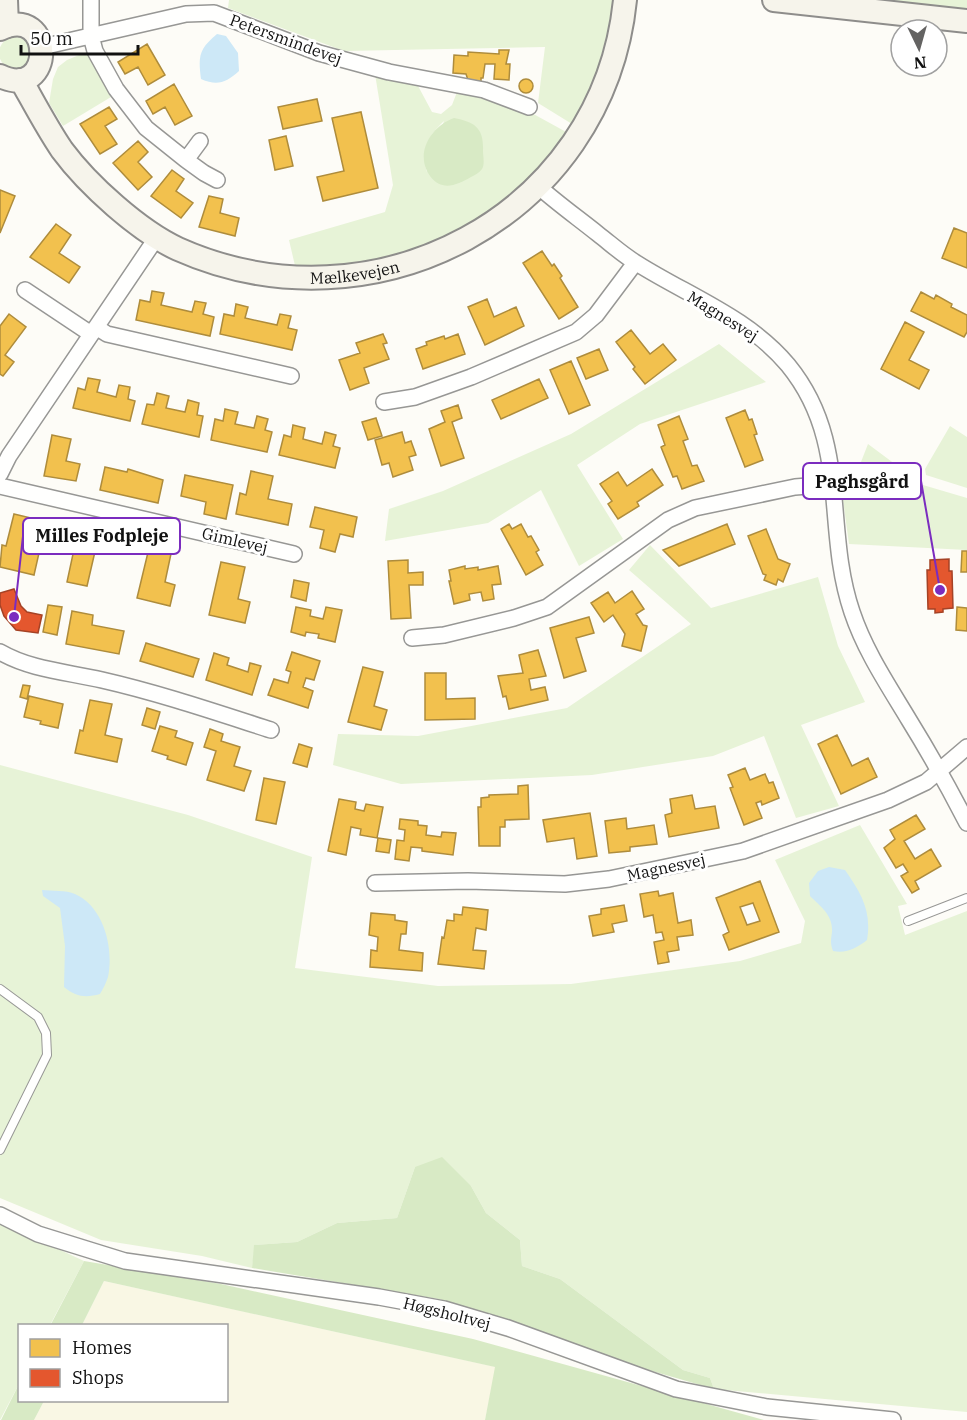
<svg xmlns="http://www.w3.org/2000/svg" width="967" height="1420" font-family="'IBM Plex Serif',serif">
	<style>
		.farmland { fill: #f9f7e4 }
		.green { fill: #e7f3d7; fill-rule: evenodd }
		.forest { fill: #d8eac5 }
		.water { fill: #cde8f7 }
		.homes { fill: #f2c14e; stroke: #ae8c3c; stroke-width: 1.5; fill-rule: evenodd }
		.shops { fill: #e4572e; stroke: #a54225; stroke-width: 1.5 }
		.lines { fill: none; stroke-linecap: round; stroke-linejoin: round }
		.lane-casing { stroke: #979795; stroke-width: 10 }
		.street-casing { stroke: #979795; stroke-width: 18 }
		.secondary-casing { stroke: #8e8d8b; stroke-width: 26 }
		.lane { stroke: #fffffe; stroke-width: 8 }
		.street { stroke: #fffffe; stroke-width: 15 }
		.secondary { stroke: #f6f4eb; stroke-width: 22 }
		.labels { text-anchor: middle; stroke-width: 6; stroke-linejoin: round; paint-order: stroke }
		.street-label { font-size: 16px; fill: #111; stroke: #fff }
		.leader { fill: none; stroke: #7b2cbf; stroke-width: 2 }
		.callout-dot { fill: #7b2cbf; stroke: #fff; stroke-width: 2 }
		.callout { fill: #fff; stroke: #7b2cbf; stroke-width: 2 }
		.callout-label { font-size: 18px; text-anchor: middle; font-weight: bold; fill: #111 }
	</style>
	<rect width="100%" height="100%" fill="#fdfcf7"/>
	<path class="farmland" d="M 104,1281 L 496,1367 L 485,1420 L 34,1420 L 44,1401 L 226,1400 L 226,1326 L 82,1325 Z"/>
	<path class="green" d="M 229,0 L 616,0 L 593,87 L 572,124 L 538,103 L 545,47 L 344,51 L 228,8 Z
		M 888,0 L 967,0 L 967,9 Z
		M-1 53a16 16 0 1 1 32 0a16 16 0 1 1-32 0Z
		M 89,51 L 111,97 L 63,126 L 49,103 L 53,79 L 58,67 L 67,60 Z
		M 375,74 L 417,84 L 432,112 L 441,114 L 452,105 L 457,92 L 528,111 L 568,133 L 550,160 L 494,211 L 413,256 L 296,270 L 289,240 L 385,212 L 393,185 ZM 444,121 L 427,172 C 420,150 428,136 444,121 Z
		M 719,344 L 766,382 L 640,424 L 577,465 L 623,539 L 579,566 L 541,490 L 488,523 L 385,541 L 389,509 L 443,491 L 571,434 Z
		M 950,426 L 967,437 L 967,488 L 926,475 L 925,469 Z
		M 868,444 L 923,485 L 967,498 L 967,550 L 849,544 L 839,471 L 859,467 Z
		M 650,545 L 711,608 L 818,577 L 838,646 L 865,702 L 801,725 L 839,806 L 796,818 L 764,736 L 713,756 L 592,775 L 401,784 L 333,765 L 338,734 L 418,736 L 567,708 L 691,624 L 629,570 Z
		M 0,765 L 188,815 L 312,857 L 295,968 L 438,986 L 571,984 L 740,961 L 801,943 L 805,921 L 775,860 L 860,825 L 907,904 L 898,906 L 905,935 L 967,911 L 967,1412 L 714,1389 L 710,1378 L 683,1370 L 560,1279 L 522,1266 L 520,1240 L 486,1213 L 471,1186 L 415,1167 L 397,1218 L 337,1223 L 297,1242 L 255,1245 L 252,1268 L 202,1256 L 101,1240 L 0,1198 Z
		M 0,1222 L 84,1261 L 50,1325 L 20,1326 L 19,1384 L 0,1420 Z"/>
	<path class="forest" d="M 454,118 C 475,122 484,128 483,151 C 483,156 485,164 482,169 C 479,173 475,175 471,177 C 457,185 442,192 430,176 C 414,154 431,126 454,118 Z
		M 442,1157 L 471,1186 L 486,1213 L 520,1240 L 522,1266 L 560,1279 L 683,1370 L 710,1378 L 714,1389 L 628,1364 L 439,1299 L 252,1268 L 254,1245 L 297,1242 L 337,1223 L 397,1218 L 415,1167 Z
		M 84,1261 L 221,1284 L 473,1339 L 764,1420 L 485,1420 L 495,1367 L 104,1281 L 82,1325 L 50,1326 Z
		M 19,1384 L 20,1400 L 44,1401 L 34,1420 L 1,1420 Z"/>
	<path class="water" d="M 217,34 L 226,36 L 238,53 L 239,71 C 226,83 217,86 201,79 C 198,56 199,49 217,34 Z
		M 829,867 L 845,870 C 861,893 872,911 867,940 C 857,948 846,954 833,951 C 830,943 831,940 832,932 C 833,915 821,907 810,896 L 809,883 L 818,871 Z
		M 42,890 C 52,891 66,890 75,894 C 104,907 114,948 108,977 C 106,983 103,989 100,994 C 86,998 76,997 64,987 L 65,946 L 60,908 L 43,896 Z"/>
	<path class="homes" d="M 147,44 L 165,75 L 148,85 L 138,67 L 125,74 L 118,62 Z
		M 499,50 L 509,50 L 506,64 L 510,64 L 509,80 L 494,79 L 495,64 L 485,64 L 483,78 L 481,78 L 481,82 L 468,80 L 466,74 L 453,73 L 454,55 L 468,56 L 468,52 L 499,54 Z
		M519 86a7 7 0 1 1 14 0a7 7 0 1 1-14 0Z
		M 174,84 L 192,116 L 175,125 L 165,107 L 153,114 L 146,101 Z
		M 317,99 L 322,121 L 283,129 L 278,107 Z
		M 109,107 L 117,119 L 105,126 L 117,144 L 100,154 L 80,124 Z
		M 361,112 L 378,188 L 323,201 L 317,177 L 344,171 L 332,118 Z
		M 286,136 L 293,166 L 275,170 L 269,140 Z
		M 138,141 L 148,152 L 138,162 L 152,177 L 138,190 L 113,163 Z
		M 172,170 L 184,179 L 176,191 L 193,203 L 181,218 L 151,196 Z
		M 0,190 L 15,196 L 0,233 Z
		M 209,196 L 223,199 L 220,213 L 239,218 L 235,236 L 199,227 Z
		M 56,224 L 71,235 L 59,253 L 80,267 L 69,283 L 30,257 Z
		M 954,228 L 967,233 L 967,268 L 942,258 Z
		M 542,251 L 552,266 L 554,264 L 562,276 L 560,278 L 578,307 L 559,319 L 523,263 Z
		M 152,291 L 164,293 L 161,305 L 192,312 L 195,301 L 206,303 L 203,314 L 214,317 L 210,336 L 136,320 L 140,300 L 150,302 Z
		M 921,292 L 934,299 L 936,295 L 952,304 L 951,307 L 967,315 L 967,332 L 964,337 L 911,311 Z
		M 487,299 L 494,317 L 516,307 L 524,326 L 485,345 L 468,307 Z
		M 236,304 L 248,307 L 245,318 L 277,325 L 280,314 L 291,316 L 288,328 L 297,330 L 292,350 L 220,334 L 224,314 L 234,316 Z
		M 9,314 L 26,327 L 5,355 L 14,362 L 3,376 L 0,374 L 0,326 Z
		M 905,322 L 924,332 L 909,360 L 929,370 L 919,389 L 881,369 Z
		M 631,330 L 650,354 L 663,344 L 676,360 L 645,384 L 633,369 L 635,367 L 616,342 Z
		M 383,334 L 387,343 L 383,344 L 389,359 L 364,368 L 369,383 L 350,390 L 339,360 L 360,353 L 356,343 Z
		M 458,334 L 465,354 L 423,369 L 416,349 L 427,345 L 426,342 L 444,336 L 445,339 Z
		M 599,349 L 608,370 L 586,379 L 577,358 Z
		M 571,361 L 590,405 L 569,414 L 550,370 Z
		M 88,378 L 100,380 L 97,392 L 116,397 L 119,385 L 130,387 L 128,399 L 135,401 L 130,421 L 73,408 L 78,388 L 85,390 Z
		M 539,379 L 548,398 L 501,419 L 492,400 Z
		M 157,393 L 169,396 L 166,408 L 185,412 L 188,400 L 199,403 L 197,415 L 203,416 L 199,437 L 142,424 L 147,404 L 154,405 Z
		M 458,405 L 462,418 L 452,422 L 464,458 L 441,466 L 429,429 L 445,422 L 441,411 Z
		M 225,409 L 238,412 L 235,424 L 254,428 L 257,416 L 268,419 L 265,430 L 272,432 L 267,452 L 211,440 L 215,419 L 223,421 Z
		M 745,410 L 749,420 L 752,419 L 757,434 L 754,435 L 763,460 L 745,467 L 726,418 Z
		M 679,416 L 688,439 L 683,441 L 692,466 L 697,465 L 704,481 L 682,489 L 677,476 L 673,477 L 661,447 L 665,445 L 658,425 Z
		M 376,418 L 382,436 L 368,440 L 362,422 Z
		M 293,425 L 305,428 L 303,439 L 322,444 L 325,432 L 336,435 L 333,446 L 340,448 L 335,468 L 279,455 L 284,435 L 291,437 Z
		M 402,432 L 405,443 L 411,441 L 416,455 L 409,457 L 413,470 L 393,477 L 389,463 L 382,465 L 375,440 Z
		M 52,435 L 71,439 L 66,461 L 80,464 L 76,481 L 44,476 Z
		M 105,467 L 127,472 L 128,469 L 163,480 L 158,503 L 100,490 Z
		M 652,469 L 663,485 L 637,502 L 639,506 L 618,519 L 608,504 L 612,501 L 600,484 L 618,472 L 627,486 Z
		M 251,471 L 273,476 L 268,499 L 292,504 L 288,525 L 236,514 L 240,493 L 246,495 Z
		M 185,475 L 233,485 L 226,519 L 204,514 L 206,502 L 181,496 Z
		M 315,507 L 357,517 L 353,537 L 340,534 L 335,552 L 320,548 L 324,530 L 310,527 Z
		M 14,514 L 31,518 L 27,533 L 31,534 L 27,550 L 39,553 L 34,575 L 0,567 L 2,545 L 6,546 Z
		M 509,524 L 512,529 L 521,524 L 528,537 L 531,536 L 539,550 L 536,552 L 543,565 L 526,575 L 501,529 Z
		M 727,524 L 735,544 L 679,566 L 663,550 Z
		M 79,526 L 100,530 L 87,586 L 67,582 Z
		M 766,529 L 778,559 L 790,564 L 783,582 L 778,579 L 776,585 L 764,580 L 766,575 L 763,574 L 748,536 Z
		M 150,544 L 172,549 L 165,582 L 175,585 L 170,606 L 137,598 Z
		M 962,551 L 967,551 L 967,572 L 961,572 Z
		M 408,560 L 408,573 L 423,572 L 423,585 L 409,585 L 411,618 L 391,619 L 388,561 Z
		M 221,562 L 245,567 L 238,599 L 250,602 L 245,623 L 209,615 Z
		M 465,566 L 465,569 L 478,567 L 478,570 L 498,566 L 501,584 L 492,585 L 494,599 L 483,601 L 481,592 L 469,594 L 470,600 L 454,604 L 449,581 L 451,581 L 449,570 Z
		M 294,580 L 309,583 L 306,601 L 291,597 Z
		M 632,591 L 644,609 L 636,614 L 643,625 L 647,626 L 641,651 L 622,646 L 625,634 L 613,615 L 604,622 L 591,603 L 608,592 L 615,603 Z
		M 48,605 L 62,607 L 57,635 L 43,632 Z
		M 296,607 L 311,610 L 310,616 L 323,619 L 326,607 L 342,610 L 335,642 L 318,638 L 319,634 L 306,632 L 305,636 L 291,632 Z
		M 957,607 L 967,608 L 967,631 L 956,630 Z
		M 72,611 L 93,615 L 92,625 L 124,631 L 119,654 L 66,644 Z
		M 589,617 L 594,633 L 576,638 L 586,671 L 564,678 L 550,628 Z
		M 146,643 L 199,659 L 193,677 L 140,661 Z
		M 538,650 L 546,676 L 529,679 L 531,690 L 545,687 L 548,700 L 509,709 L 506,696 L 503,697 L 498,676 L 523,673 L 519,655 Z
		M 292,652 L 320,661 L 314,680 L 306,678 L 303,687 L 313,691 L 308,708 L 268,695 L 274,679 L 288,683 L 291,672 L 286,670 Z
		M 214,653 L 229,658 L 227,665 L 248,672 L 250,663 L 261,666 L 252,695 L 206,680 Z
		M 363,667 L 383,672 L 374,706 L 387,710 L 381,730 L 348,722 Z
		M 425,673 L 446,673 L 446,699 L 475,698 L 475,719 L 425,720 Z
		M 23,685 L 30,686 L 27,699 L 20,697 Z
		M 29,696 L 63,704 L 58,728 L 40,724 L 41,721 L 24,717 Z
		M 90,700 L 112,704 L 105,735 L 122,739 L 117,762 L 75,753 L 80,730 L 83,731 Z
		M 147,708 L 160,712 L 155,729 L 142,725 Z
		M 160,726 L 177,731 L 175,737 L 193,743 L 186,765 L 167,759 L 168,756 L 152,751 Z
		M 210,729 L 223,734 L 221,741 L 240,747 L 234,766 L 251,771 L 244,791 L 207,780 L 216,751 L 204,747 Z
		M 837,735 L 852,766 L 868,758 L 877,777 L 841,794 L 818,744 Z
		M 299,744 L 312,748 L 307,767 L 293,763 Z
		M 745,768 L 750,780 L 765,774 L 769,783 L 773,782 L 779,798 L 762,805 L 761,801 L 756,803 L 762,818 L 744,825 L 730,788 L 733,787 L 728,775 Z
		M 264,778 L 285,782 L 276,824 L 256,820 Z
		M 528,785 L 529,819 L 505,820 L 505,827 L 500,827 L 500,846 L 479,846 L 478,807 L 481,807 L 481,798 L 489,797 L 489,795 L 518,794 L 518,786 Z
		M 692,795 L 695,809 L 715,806 L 719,828 L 669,837 L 665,815 L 672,813 L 670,799 Z
		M 339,799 L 356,802 L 355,809 L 364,811 L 366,804 L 383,807 L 377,838 L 360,835 L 361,829 L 351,827 L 346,855 L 328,851 Z
		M 590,813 L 597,856 L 577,859 L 574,838 L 547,842 L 543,820 Z
		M 916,815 L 925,829 L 904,841 L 915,859 L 931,849 L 941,866 L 915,881 L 919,889 L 912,893 L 901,876 L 908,872 L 903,864 L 896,868 L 884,848 L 895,839 L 890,830 Z
		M 626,818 L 627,829 L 654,825 L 657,844 L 630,847 L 630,851 L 609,853 L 605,821 Z
		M 400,819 L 418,821 L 418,825 L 427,826 L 426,835 L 441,837 L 442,832 L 456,833 L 453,855 L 422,851 L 422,848 L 411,847 L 409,861 L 395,859 L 397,840 L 404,841 L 405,830 L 399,829 Z
		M 378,838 L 391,840 L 389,853 L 376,851 Z
		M 760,881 L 779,932 L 729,950 L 723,935 L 729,932 L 716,898 ZM 753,903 L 760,921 L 747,925 L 740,907 Z
		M 658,891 L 659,896 L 673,893 L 678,923 L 691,920 L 693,935 L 677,937 L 679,950 L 667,952 L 669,962 L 658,964 L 654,942 L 664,940 L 662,932 L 656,933 L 653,915 L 644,917 L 640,894 Z
		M 624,905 L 627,921 L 612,924 L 614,932 L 593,936 L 589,916 L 601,914 L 601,909 Z
		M 463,907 L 488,910 L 486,930 L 476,928 L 473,950 L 486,951 L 484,969 L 438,964 L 442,937 L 444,938 L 447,920 L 454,921 L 454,914 L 462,915 Z
		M 371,913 L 395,915 L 395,920 L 407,922 L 406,934 L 401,934 L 399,950 L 423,953 L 422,971 L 370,967 L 371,950 L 377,951 L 378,937 L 369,935 Z"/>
	<path class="shops" d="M 949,559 L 949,571 L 952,571 L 953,608 L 943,609 L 943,612 L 935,613 L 935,609 L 928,609 L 927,570 L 930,570 L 930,560 Z
		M 14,589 L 21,606 L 27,612 L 42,615 L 38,633 L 16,630 L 4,616 L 0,605 L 0,593 Z"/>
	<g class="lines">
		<g class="lane-casing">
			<path id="lane" d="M 908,921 L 967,898
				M 0,989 L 38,1017 L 46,1033 L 47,1055 L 0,1150"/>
		</g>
		<g class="street-casing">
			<path id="street" d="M 91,0 L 91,36 L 95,51 L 116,89 L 146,128 L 186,160 L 200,141
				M 42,47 L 186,14 L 214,13 L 319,53 L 389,72 L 484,90 L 529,107
				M 186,160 L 204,173 L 217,180
				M 538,186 C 557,203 578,218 598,234 C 611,244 624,256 638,264 C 689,296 749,318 788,365 C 851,442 823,527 852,612 C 865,651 888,685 909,720 C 930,754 949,788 967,823
				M 25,290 L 91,334
				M 96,327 L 107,334 L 291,376
				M 384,402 L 415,397 L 471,377 L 576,332 L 596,315 L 635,263
				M 0,474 L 9,456 L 157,237
				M 0,486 L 294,554
				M 412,638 L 444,635 L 514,618 L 547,607 L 668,520 L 695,508 L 795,487 L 833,484
				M 0,652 C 31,670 68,672 102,680 C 159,693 215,712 271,730
				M 375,883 L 468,881 L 565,884 L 609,879 L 743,851 L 888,800 L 926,782 L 967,747
				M 0,1215 L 38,1234 L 125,1261 L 379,1297 L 444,1309 L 508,1328 L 676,1389 L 767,1407 L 893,1420"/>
		</g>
		<g class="secondary-casing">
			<g id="secondary">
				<path d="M 6,0 L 7,26"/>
				<path d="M 774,0 L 967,21"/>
				<path d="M 0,29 C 55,3 55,102 0,76"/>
				<path id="s1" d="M 21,80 C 34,103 47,128 62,150 C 88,185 139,231 178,249 C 373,336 603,217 625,0"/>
			</g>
		</g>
		<use href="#lane" class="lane"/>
		<use href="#street" class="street"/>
		<use href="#secondary" class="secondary"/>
	</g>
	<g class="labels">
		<g class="street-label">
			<text transform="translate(286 39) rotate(20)" y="6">Petersmindevej</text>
			<text dy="6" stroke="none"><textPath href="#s1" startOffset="416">Mælkevejen</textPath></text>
			<text transform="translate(723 316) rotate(32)" y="6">Magnesvej</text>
			<text transform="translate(235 540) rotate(13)" y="6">Gimlevej</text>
			<text transform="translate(666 867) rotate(-12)" y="6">Magnesvej</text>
			<text transform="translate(447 1313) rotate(14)" y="6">Høgsholtvej</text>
		</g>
	</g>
	<path class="leader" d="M940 590L921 481M14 617L23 536"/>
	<g class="callout-dot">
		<circle cx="940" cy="590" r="6"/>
		<circle cx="14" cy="617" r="6"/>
	</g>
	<g class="callout">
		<rect x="803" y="463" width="118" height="36" rx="6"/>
		<rect x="23" y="518" width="157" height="36" rx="6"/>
	</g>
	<g class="callout-label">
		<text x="862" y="488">Paghsgård</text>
		<text x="102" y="542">Milles Fodpleje</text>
	</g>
	<rect x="18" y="1324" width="210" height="78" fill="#ffffff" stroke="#a0a0a0" stroke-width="1.5"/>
	<rect x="30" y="1339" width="30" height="18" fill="#f2c14e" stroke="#a0a0a0" stroke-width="1.5"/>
	<text x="72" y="1354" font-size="18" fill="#111111">Homes</text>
	<rect x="30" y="1369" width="30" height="18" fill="#e4572e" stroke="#a0a0a0" stroke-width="1.5"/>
	<text x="72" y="1384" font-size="18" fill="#111111">Shops</text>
	<g transform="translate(919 48) rotate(175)"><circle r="28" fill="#ffffff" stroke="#a0a0a0" stroke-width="1.5"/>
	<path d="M0-4.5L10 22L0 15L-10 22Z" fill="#646362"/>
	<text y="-9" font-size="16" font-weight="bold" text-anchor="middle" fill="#111111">N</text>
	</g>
	<path d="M21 45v9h117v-9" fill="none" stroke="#111111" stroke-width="3"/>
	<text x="30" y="45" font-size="18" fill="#111111" stroke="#ffffff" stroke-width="4.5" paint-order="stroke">50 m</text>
</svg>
